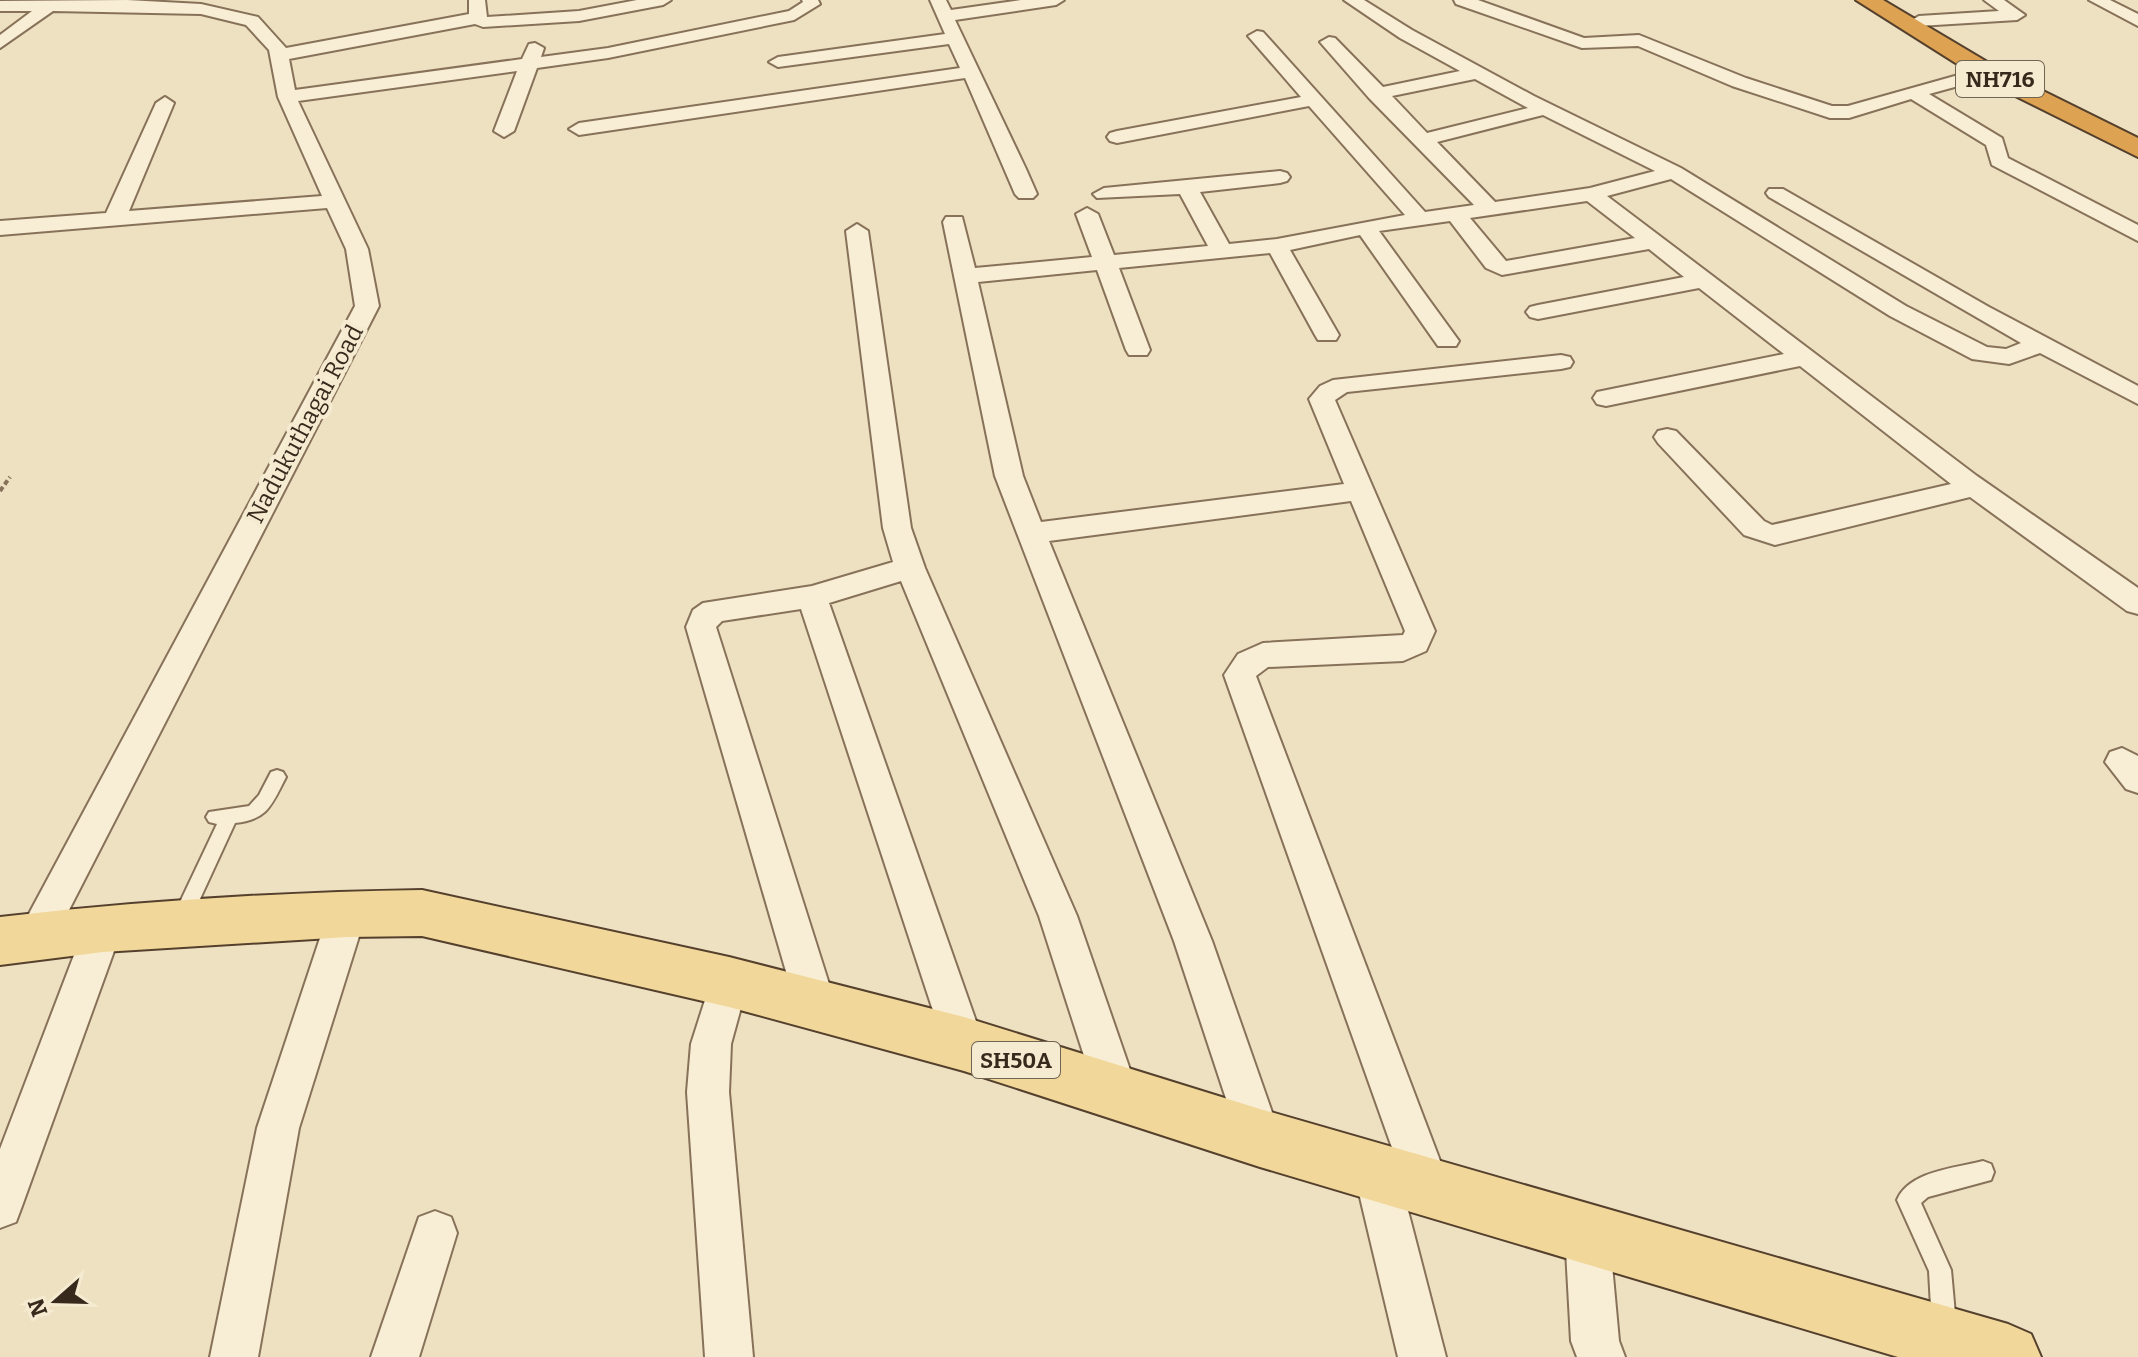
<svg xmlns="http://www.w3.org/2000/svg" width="2138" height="1357" font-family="Bitter,serif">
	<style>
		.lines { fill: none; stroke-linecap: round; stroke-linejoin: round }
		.lane-casing { stroke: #877259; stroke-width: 4 }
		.street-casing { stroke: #877259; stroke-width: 4 }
		.primary-casing { stroke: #55402d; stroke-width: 4 }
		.highway-casing { stroke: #55402d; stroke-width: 4 }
		.path { stroke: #877259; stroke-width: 4; stroke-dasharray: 5 3; stroke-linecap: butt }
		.lane { fill: #f8eed5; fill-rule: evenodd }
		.street { fill: #f8eed5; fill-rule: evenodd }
		.primary { fill: #f1d799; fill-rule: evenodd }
		.highway { fill: #dda252; fill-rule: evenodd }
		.labels { text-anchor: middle; stroke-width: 8; stroke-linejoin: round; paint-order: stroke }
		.shield { fill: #f5ebd1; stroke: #706453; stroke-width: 2 }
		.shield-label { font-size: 22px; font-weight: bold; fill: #372a1d }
		.street-label { font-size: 24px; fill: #372a1d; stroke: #f5ebd1 }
	</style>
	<rect width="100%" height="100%" fill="#eee1c2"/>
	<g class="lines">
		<g class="lane-casing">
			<path id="lane" d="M 277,770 L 283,772 L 286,777 C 272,804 268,820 235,823 L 188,925 L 181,927 L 174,925 L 172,919 L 217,824 L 209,822 L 206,817 L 209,812 L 249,806 L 259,795 L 271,772 Z
				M 1983,1161 L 1991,1164 L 1994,1172 L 1991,1180 L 1928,1197 L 1921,1203 L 1951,1270 L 1956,1325 L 1952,1333 L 1944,1337 L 1936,1333 L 1932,1325 L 1929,1271 L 1897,1200 C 1909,1171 1956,1168 1983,1161 Z"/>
		</g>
		<g class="street-casing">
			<path id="street" d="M 127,0 L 201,4 L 258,17 L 286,48 L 469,14 L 469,0 L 485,0 L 487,17 L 579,11 L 637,0 L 671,0 L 663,5 L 579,21 L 483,27 L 475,24 L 289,59 L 295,90 L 522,59 L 529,44 L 535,43 L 544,48 L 541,57 L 608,48 L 789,11 L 803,2 L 802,0 L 818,0 L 820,4 L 794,20 L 608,58 L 537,68 L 514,131 L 504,137 L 494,131 L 517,71 L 298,101 L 368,249 L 379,306 L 50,947 L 37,952 L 24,947 L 18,935 L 24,923 L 355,306 L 346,249 L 327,208 L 0,235 L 0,221 L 106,213 L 156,103 L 165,97 L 174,103 L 129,211 L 322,196 L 278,97 L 269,50 L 246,25 L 201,14 L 53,11 L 0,48 L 0,35 L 32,11 L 0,11 L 0,1 Z
				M 930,0 L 946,0 L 951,10 L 1021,0 L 1064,0 L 1056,5 L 955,20 L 1026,169 L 1037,194 L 1033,198 L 1019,198 L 1015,194 L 965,78 L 579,135 L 569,129 L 579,123 L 960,68 L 949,44 L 778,67 L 769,62 L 778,57 L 945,34 Z
				M 1344,0 L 1364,0 L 1412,30 L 1534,96 L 1681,168 L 1906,306 L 1987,347 L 2006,349 L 2021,343 L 1769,197 L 1766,193 L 1769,189 L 1783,189 L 1989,307 L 2138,386 L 2138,404 L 2040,353 L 2009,364 L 1972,359 L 1890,316 L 1671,179 L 1607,196 L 1977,476 L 2138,588 L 2138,614 L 2127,611 L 1970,497 L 1775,545 L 1744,535 L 1658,443 L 1654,437 L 1658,431 L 1667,429 L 1676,431 L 1764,521 L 1772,525 L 1951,484 L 1800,366 L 1606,406 L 1597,404 L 1593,398 L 1597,392 L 1784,354 L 1699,288 L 1538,319 L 1530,317 L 1526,312 L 1530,307 L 1538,305 L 1684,277 L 1649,249 L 1502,275 L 1486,268 L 1450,221 L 1379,231 L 1459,341 L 1456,346 L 1438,346 L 1360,235 L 1290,250 L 1339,335 L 1336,340 L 1318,340 L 1315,335 L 1270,253 L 1119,268 L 1150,350 L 1147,355 L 1129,355 L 1126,350 L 1097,270 L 978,282 L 1023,476 L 1041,522 L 1344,484 L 1309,399 L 1320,386 L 1333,380 L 1561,355 L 1570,357 L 1573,362 L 1570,367 L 1561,369 L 1347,392 L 1335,400 L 1435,631 L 1426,651 L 1403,661 L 1268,667 L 1256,676 L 1450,1187 L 1443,1202 L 1428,1209 L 1413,1202 L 1406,1187 L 1224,675 L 1238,654 L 1263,643 L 1403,635 L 1405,631 L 1351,501 L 1049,541 L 1212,941 L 1281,1138 L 1275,1153 L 1260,1159 L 1245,1153 L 1239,1138 L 1174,941 L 995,476 L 943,222 L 946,217 L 962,217 L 975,268 L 1092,257 L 1076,214 L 1087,208 L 1098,214 L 1114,255 L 1208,246 L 1180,194 L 1097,198 L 1093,194 L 1104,188 L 1280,171 L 1287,173 L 1290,177 L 1287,181 L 1280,183 L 1200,192 L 1229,244 L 1277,239 L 1405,215 L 1309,106 L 1117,143 L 1110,141 L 1107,137 L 1110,133 L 1117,131 L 1301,97 L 1248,36 L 1257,31 L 1263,32 L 1425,212 L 1474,205 L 1369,98 L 1320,42 L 1329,37 L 1335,38 L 1383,87 L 1460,71 L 1400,38 ZM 1475,79 L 1528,108 L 1427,133 L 1392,96 ZM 1543,115 L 1655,171 L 1590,188 L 1495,202 L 1437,142 ZM 1587,201 L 1635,238 L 1506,261 L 1470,218 Z
				M 1454,0 L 1478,0 L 1584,38 L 1639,35 L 1746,78 L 1832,106 L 1848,106 L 1994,65 L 2006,65 L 2009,69 L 2006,73 L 1929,94 L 2002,138 L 2008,158 L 2138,225 L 2138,241 L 1992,165 L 1986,145 L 1911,99 L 1849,118 L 1830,118 L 1732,86 L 1638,46 L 1582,48 L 1456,4 Z
				M 1984,0 L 2004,0 L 2025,15 L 2017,20 L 1919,26 L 1910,21 L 1919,16 L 1999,11 Z
				M 2089,0 L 2110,0 L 2138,14 L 2138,26 Z
				M 857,224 L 868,231 L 911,528 L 925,568 L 1077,916 L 1137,1090 L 1131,1104 L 1116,1110 L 1101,1104 L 1095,1090 L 1039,916 L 901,581 L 829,603 L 984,1044 L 978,1058 L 964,1063 L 950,1058 L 944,1044 L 801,609 L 722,621 L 716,627 L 836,1006 L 830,1019 L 816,1025 L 802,1019 L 796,1006 L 686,627 L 693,610 L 703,603 L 812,586 L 893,562 L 883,528 L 846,231 Z
				M 2122,748 L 2138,756 L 2138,793 L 2126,789 L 2105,762 L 2110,752 Z
				M 347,897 L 360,902 L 366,914 L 299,1128 L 258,1357 L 210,1357 L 257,1128 L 328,914 L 334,902 Z
				M 103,912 L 116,917 L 122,929 L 22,1206 L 16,1222 L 0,1228 L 0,1149 L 84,929 L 90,917 Z
				M 729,964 L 743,969 L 748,982 L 731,1044 L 729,1092 L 753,1357 L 705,1357 L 687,1092 L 691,1044 L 715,969 Z
				M 1376,1150 L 1391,1157 L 1398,1172 L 1446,1357 L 1398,1357 L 1354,1172 L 1361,1157 Z
				M 1587,1210 L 1603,1216 L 1609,1232 L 1619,1341 L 1625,1357 L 1577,1357 L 1571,1341 L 1565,1232 L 1571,1216 Z
				M 435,1211 L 451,1217 L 457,1233 L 419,1357 L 371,1357 L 419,1217 Z"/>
		</g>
		<g class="primary-casing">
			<path id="primary" d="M 422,890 L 729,957 L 964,1017 L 1260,1109 L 2008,1324 L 2031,1334 L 2041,1357 L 1898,1357 L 1260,1167 L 964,1071 L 729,1007 L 422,936 L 347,937 L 103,952 L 0,965 L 0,917 C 140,901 281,892 422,890 Z"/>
		</g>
		<g class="highway-casing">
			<path id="highway" d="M 1856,0 L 1883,0 L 1999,69 L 2138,138 L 2138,157 L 1981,79 Z"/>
		</g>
		<path class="path" d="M 0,491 L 10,477"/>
		<use href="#lane" class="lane"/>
		<use href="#street" class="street"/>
		<use href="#primary" class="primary"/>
		<use href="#highway" class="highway"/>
	</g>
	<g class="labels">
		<g class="shield">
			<rect x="1956" y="61" width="88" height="36" rx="6"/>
			<rect x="972" y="1042" width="88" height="36" rx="6"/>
		</g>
		<g class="shield-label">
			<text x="2000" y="87">NH716</text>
			<text x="1016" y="1068">SH50A</text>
		</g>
		<g class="street-label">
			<text transform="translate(305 424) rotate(-62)" y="8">Nadukuthagai Road</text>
		</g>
	</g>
	<g transform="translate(56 1301) rotate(250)" stroke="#f5ebd1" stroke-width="6" paint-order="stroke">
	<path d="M0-6L14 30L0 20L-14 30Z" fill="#372a1d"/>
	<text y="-12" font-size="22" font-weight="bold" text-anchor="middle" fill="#372a1d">N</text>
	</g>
</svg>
